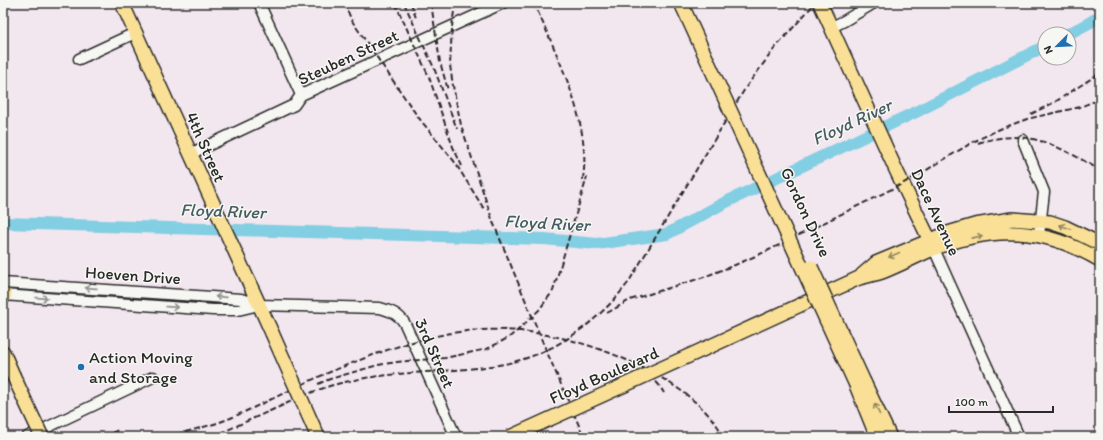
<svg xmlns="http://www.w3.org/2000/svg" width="1103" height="440" font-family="Itim,sans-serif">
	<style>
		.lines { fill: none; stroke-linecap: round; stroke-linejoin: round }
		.river { stroke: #82cee2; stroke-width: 12 }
		.minor-casing { stroke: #2b2b2b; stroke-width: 13 }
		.major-casing { stroke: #2b2b2b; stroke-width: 16 }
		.minor { stroke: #f6f6f2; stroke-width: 10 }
		.major { stroke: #f9e096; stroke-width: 13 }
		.rail { stroke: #2b2b2b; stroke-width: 2; stroke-dasharray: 6 3; stroke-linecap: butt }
		.major-bridge-casing { stroke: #2b2b2b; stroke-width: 16; stroke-linecap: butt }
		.major-bridge { stroke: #f9e096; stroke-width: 13 }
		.oneway { stroke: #928660 }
		.oneway2 { stroke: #90908e }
		.poi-dot { fill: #1f6fb2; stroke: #f6f6f2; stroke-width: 1.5 }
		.labels { text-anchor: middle; stroke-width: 3; stroke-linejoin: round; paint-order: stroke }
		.street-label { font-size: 17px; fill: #2b2b2b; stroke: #f6f6f2 }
		.poi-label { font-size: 17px; fill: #2b2b2b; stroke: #f6f6f2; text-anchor: start }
		.water-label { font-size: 18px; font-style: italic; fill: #455c62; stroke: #f6f6f2 }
	</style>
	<rect width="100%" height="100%" fill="#f2e6ef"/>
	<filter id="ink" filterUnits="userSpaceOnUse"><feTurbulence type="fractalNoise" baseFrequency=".025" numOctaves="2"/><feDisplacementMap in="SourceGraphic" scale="8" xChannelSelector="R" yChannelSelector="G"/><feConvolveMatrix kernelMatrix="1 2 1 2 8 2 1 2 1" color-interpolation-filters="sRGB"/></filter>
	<g filter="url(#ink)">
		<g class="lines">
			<path class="river" d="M 1068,34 L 1089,23 L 1100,16
				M 3,223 L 544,239 L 597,244 L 667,234 L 724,203 L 920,110 L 1045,46"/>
			<g class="minor-casing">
				<path id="minor" d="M 259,3 L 301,95
					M 832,27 L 844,21 L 874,3
					M 79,59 L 135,33
					M 1023,140 L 1044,192 L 1039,235
					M 190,154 L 294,105 L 301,95 L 503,3
					M 934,249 L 1019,437
					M 3,283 L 241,299 L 259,305 L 380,308 C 391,311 399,314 405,324 L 456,437
					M 3,295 L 213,310 L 238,310 L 259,305
					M 27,437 L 153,377"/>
			</g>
			<g class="major-casing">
				<path id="major" d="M 122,3 L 272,333
					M 820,3 L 896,170 L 934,249
					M 862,275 L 876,263 L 948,233 L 975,225 L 1012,219 L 1050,222 L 1065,227 L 1100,244
					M 3,297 L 5,295
					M 713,345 L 859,278 C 867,276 875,274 882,272 C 900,265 916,256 933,249 C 994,225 1043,227 1100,260
					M 3,352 L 13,375
					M 864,382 L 890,437
					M 856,385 L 877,437"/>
			</g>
			<use href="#minor" class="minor"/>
			<use href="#major" class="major"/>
			<path class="rail" d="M 344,3 L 352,21 L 418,117 L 454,161 L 484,209
				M 395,3 L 429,77 L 453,147 L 462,166
				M 404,3 L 434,68 L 457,129
				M 411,3 L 416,18
				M 431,3 L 440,62 L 448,90
				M 455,3 L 452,27 L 450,65 L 453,86 L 461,125 L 493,222 L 546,350 L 584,437
				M 534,3 C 557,56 594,126 582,184
				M 1031,114 L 1055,102 L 1100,73
				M 978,143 C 1028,127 1058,146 1100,170
				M 607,313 L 630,300 L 701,278 L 735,265 L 767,251 L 902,184 L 925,171 L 973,142 L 1000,129 L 1027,119 L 1080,107 L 1100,99
				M 650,375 L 659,385 L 664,393
				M 318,384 L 330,379 L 378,365 L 397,362 L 445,358 L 487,349 L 508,338 L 517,331 L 539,310 L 553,291 L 587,177
				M 104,437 L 120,429
				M 168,437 C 190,430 212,426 233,417 C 265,403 297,386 330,372 C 369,356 410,340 452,333 C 513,323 578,337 633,363 C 666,378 707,404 724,437
				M 212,437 C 234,427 256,417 279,407 C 302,396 324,386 350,381 C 396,371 444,373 492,366 C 547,359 594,327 628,283 L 746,87 L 775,48 L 815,3"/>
			<g class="major-bridge-casing">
				<path id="major-bridge" d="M 681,3 L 856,385
					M 811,267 L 864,382
					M 272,333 L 318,437
					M 13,375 L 42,437
					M 510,437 L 713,345"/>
			</g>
			<use href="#major-bridge" class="major-bridge"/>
		</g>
		<defs><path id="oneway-shaft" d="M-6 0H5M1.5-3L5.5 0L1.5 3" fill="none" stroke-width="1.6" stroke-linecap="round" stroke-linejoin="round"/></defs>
		<g class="oneway">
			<use href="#oneway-shaft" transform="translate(1065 227) rotate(-160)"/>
			<use href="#oneway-shaft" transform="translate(977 237) rotate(-11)"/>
			<use href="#oneway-shaft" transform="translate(894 255) rotate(156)"/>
			<use href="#oneway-shaft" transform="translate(877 409) rotate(-115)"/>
		</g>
		<g class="oneway2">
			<use href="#oneway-shaft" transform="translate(91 288) rotate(-176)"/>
			<use href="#oneway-shaft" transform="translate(221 297) rotate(-176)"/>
			<use href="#oneway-shaft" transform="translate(42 298) rotate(4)"/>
			<use href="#oneway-shaft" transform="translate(172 307) rotate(4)"/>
		</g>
	</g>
	<circle class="poi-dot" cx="81" cy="367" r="4"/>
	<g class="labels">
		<g class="street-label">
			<text transform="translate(348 57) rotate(-25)" y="6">Steuben Street</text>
			<text transform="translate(206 147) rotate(66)" y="6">4th Street</text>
			<text transform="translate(806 212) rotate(65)" y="6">Gordon Drive</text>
			<text transform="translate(936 212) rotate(65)" y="6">Dace Avenue</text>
			<text transform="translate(133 275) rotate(4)" y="6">Hoeven Drive</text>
			<text transform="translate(435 353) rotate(66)" y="6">3rd Street</text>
			<text transform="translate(604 375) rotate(-24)" y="6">Floyd Boulevard</text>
		</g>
		<g class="poi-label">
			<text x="89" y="363">Action Moving<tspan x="89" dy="20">and Storage</tspan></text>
		</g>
		<g class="water-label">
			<text transform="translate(852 122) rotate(-25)" y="6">Floyd River</text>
			<text transform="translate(223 211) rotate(2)" y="6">Floyd River</text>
			<text transform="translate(547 223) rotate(3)" y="6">Floyd River</text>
		</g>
	</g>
	<rect width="1103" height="440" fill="none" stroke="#f6f6f2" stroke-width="16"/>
	<rect x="8" y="8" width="1087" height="424" fill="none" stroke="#2b2b2b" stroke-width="1.5" filter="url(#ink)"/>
	<g transform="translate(1057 46) rotate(246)"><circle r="19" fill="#f6f6f2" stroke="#a5a5a2"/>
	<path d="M0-3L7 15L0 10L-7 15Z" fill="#1f6fb2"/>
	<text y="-6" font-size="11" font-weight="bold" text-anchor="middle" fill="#2b2b2b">N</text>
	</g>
	<path d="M949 406v6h104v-6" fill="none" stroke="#2b2b2b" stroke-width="2"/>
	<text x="955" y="406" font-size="12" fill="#2b2b2b" stroke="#f6f6f2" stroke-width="3" paint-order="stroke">100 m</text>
</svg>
